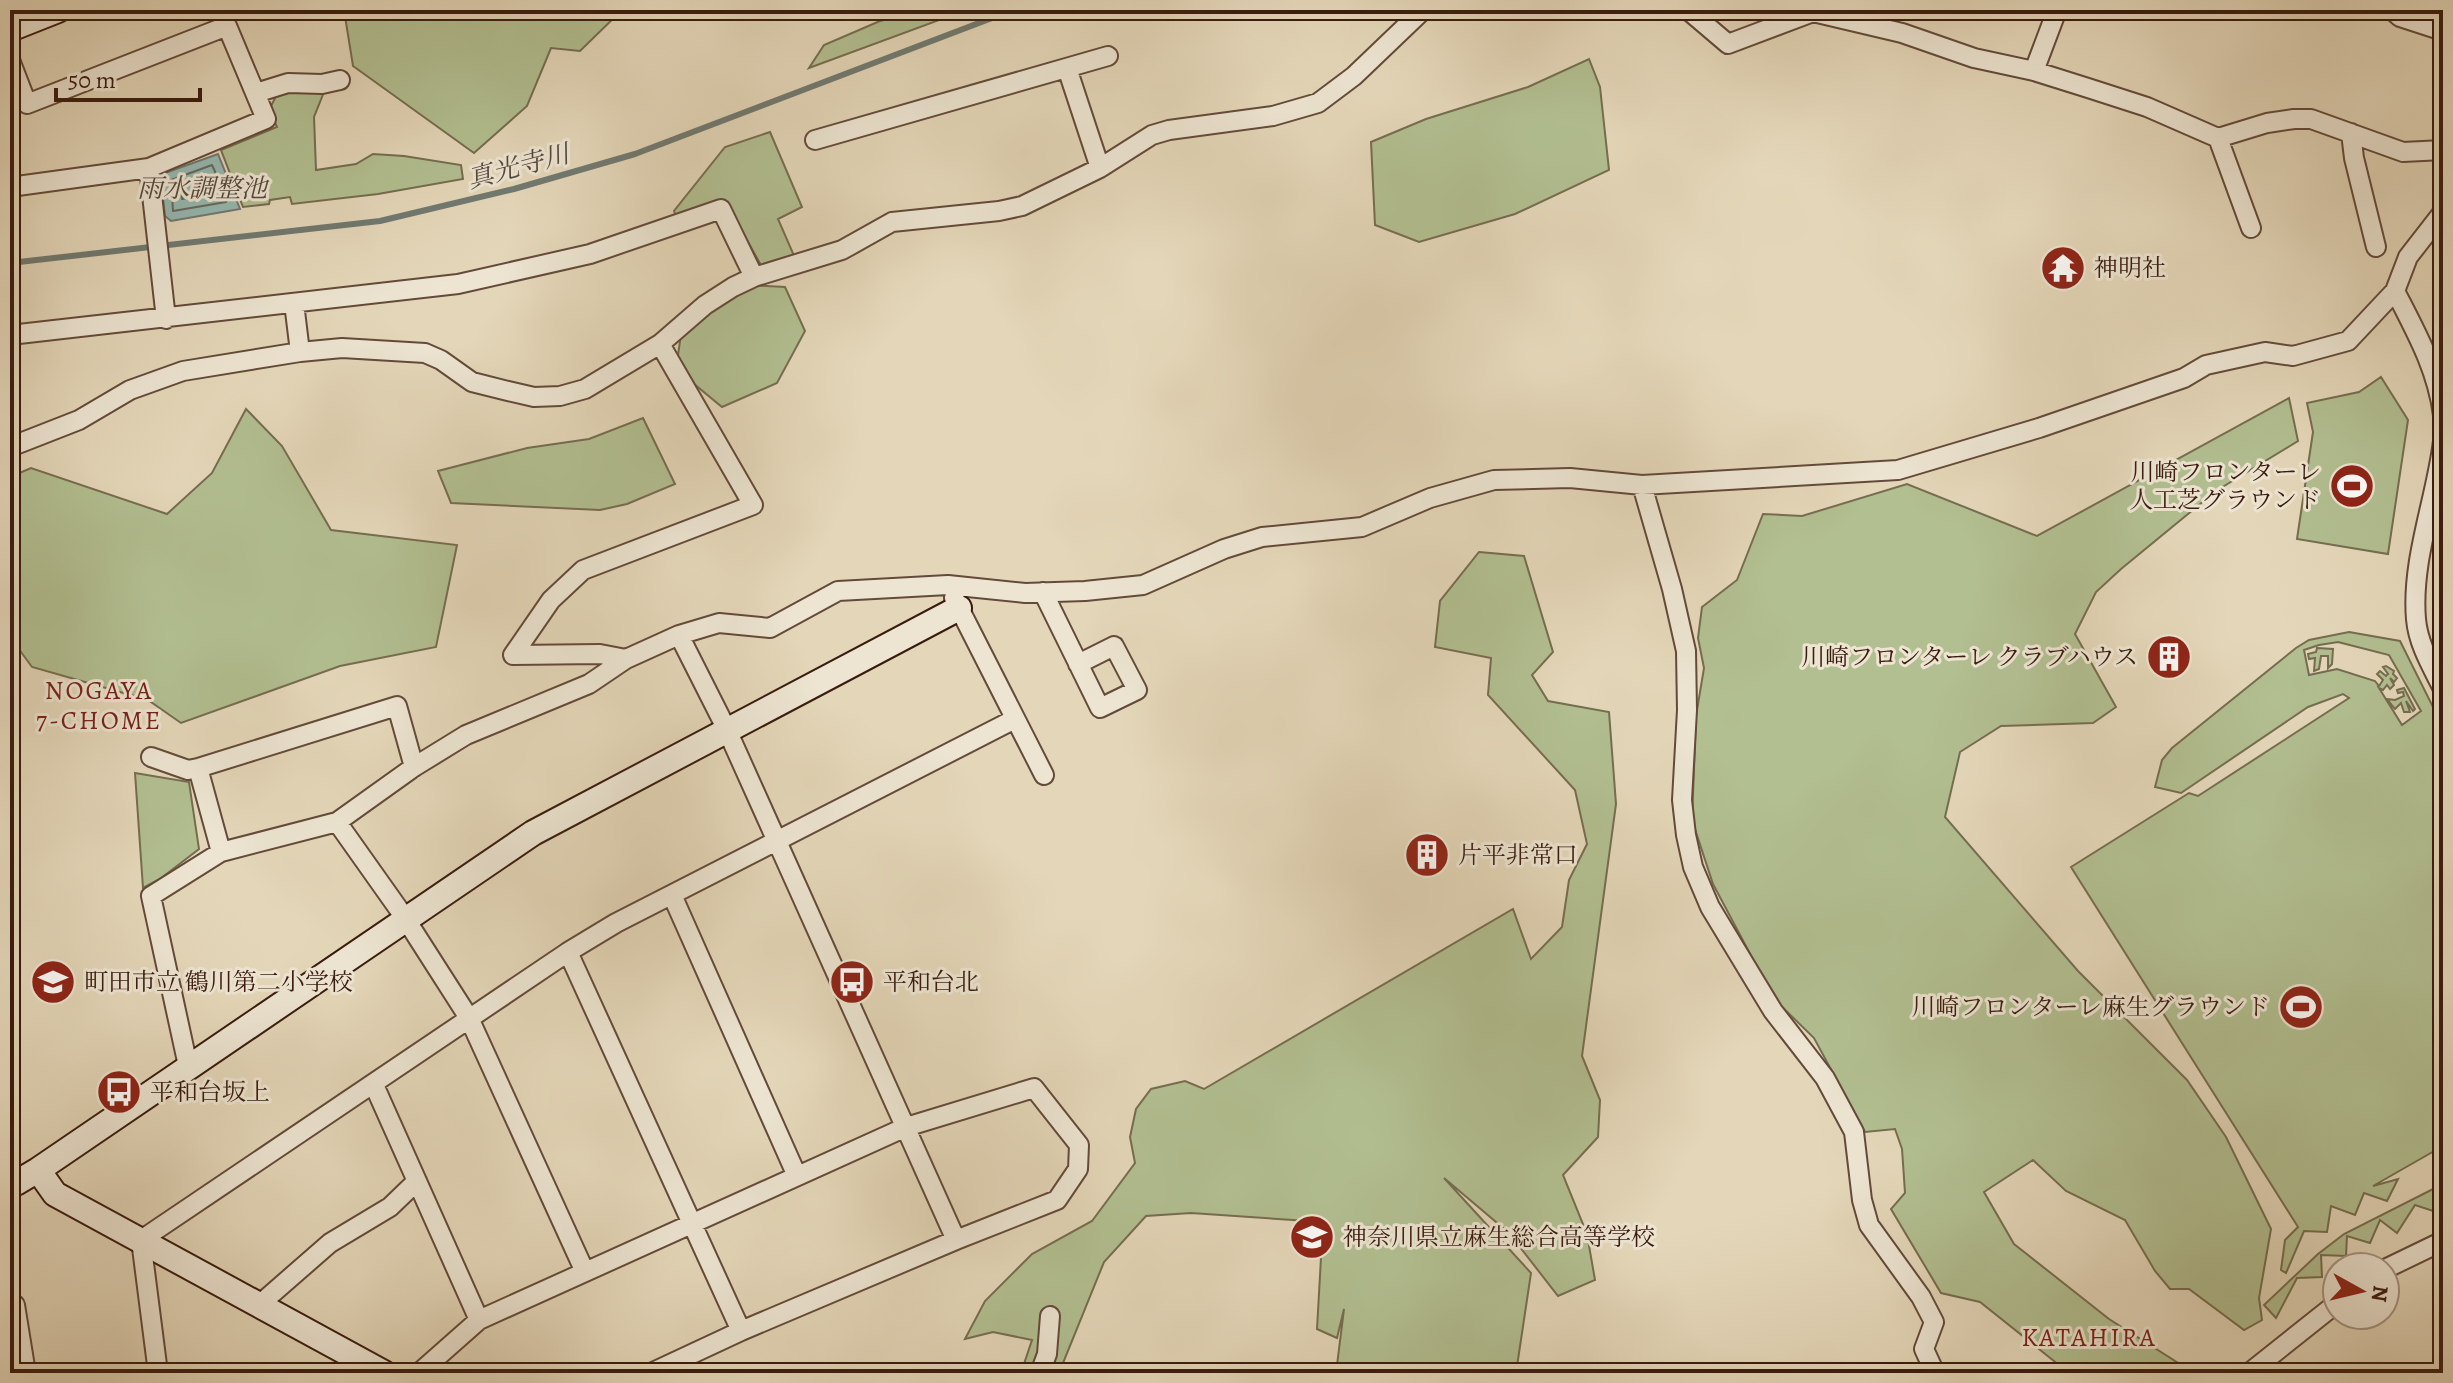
<svg xmlns="http://www.w3.org/2000/svg" width="2453" height="1383" font-family="Alegreya,'Noto Serif JP',serif">
	<style>
		.green { fill: #b2bf91; stroke: #766d50; stroke-width: 2; fill-rule: evenodd }
		.water { fill: #95b9b2; stroke: #717a71; stroke-width: 2 }
		.lines { fill: none; stroke-linecap: round; stroke-linejoin: round }
		.shore { stroke: #686a60; stroke-width: 2 }
		.stream { stroke: #717a71; stroke-width: 6 }
		.street-casing { stroke: #644a3a; stroke-width: 22 }
		.secondary-casing { stroke: #3a1b0f; stroke-width: 28 }
		.street { stroke: #ede5d2; stroke-width: 18 }
		.secondary { stroke: #ede5d2; stroke-width: 24 }
		.labels { text-anchor: middle; stroke-width: 6; stroke-linejoin: round; paint-order: stroke }
		.poi-label { font-size: 24px; fill: #3a1b0f; stroke: #ede5d2; text-anchor: start }
		.water-label { font-size: 26px; font-style: italic; fill: #554a40; stroke: #ede5d2 }
		.neighbourhood-label { font-size: 26px; letter-spacing: 2px; fill: #7a1f14; stroke: #ede5d2 }
	</style>
	<rect width="100%" height="100%" fill="#e4d7b9"/>
	<filter id="stains"><feTurbulence type="fractalNoise" baseFrequency=".0025" numOctaves="4"/><feColorMatrix values="0 0 0 0 .2 0 0 0 0 .09 0 0 0 0 .02 0 0 0 .5 -.17"/></filter>
	<radialGradient id="worn" r=".72"><stop offset=".6" stop-color="#630" stop-opacity="0"/><stop offset="1" stop-color="#630" stop-opacity=".3"/></radialGradient>
	<path class="green" d="M 344,10 L 622,10 L 580,51 L 551,48 L 527,106 L 474,153 L 353,66 Z
		M 921,10 L 942,19 L 809,68 L 824,45 L 880,21 Z
		M 1589,59 L 1600,87 L 1609,170 L 1515,214 L 1419,242 L 1375,225 L 1371,142 L 1426,119 L 1528,87 Z
		M 296,91 L 324,92 L 314,117 L 316,170 L 356,164 L 373,154 L 404,156 L 461,165 L 463,179 L 378,194 L 292,204 L 290,197 L 270,200 L 269,204 L 243,207 L 221,150 L 277,127 L 269,110 L 276,96 Z
		M 770,132 L 802,207 L 778,219 L 795,258 L 762,267 L 725,201 L 677,219 L 674,211 L 725,147 Z
		M 729,284 L 785,287 L 805,331 L 777,383 L 722,407 L 676,369 L 681,334 Z
		M 2381,377 L 2408,420 L 2388,554 L 2297,539 L 2313,432 L 2307,403 L 2359,392 Z
		M 2289,398 L 2298,441 L 2216,491 L 2121,569 L 2096,592 L 2075,634 L 2116,707 L 2093,723 L 2001,726 L 1960,752 L 1945,817 L 2078,971 L 2187,1080 L 2226,1137 L 2271,1229 L 2259,1298 L 2262,1320 L 2244,1330 L 2189,1289 L 2170,1289 L 2155,1271 L 2125,1220 L 2066,1191 L 2033,1160 L 1984,1192 L 2014,1244 L 2109,1319 L 2194,1373 L 2069,1373 L 1980,1302 L 1941,1293 L 1891,1209 L 1905,1193 L 1902,1149 L 1895,1129 L 1865,1132 L 1814,1038 L 1774,999 L 1713,884 L 1692,820 L 1696,716 L 1704,668 L 1698,638 L 1702,607 L 1737,580 L 1763,514 L 1802,516 L 1907,484 L 2037,536 Z
		M 246,409 L 282,446 L 331,530 L 457,545 L 436,647 L 340,666 L 181,723 L 148,700 L 32,667 L 10,637 L 10,477 L 31,468 L 167,514 L 212,473 Z
		M 643,418 L 675,484 L 627,504 L 600,510 L 451,503 L 438,471 L 527,448 L 589,439 Z
		M 1479,552 L 1524,556 L 1553,652 L 1532,675 L 1548,701 L 1609,712 L 1616,804 L 1582,1056 L 1600,1100 L 1598,1137 L 1563,1175 L 1587,1234 L 1595,1280 L 1558,1296 L 1509,1233 L 1444,1178 L 1531,1273 L 1516,1373 L 1336,1373 L 1344,1309 L 1337,1338 L 1317,1329 L 1323,1222 L 1191,1213 L 1146,1216 L 1104,1262 L 1059,1373 L 1021,1373 L 1032,1340 L 993,1332 L 965,1339 L 985,1301 L 1032,1254 L 1092,1221 L 1135,1163 L 1130,1137 L 1136,1109 L 1151,1089 L 1185,1081 L 1204,1089 L 1513,909 L 1531,959 L 1562,927 L 1569,880 L 1587,844 L 1575,790 L 1488,695 L 1491,658 L 1435,647 L 1440,601 Z
		M 2349,632 L 2400,641 L 2443,727 L 2443,1146 L 2373,1186 L 2398,1179 L 2387,1201 L 2364,1193 L 2355,1215 L 2331,1206 L 2327,1232 L 2304,1231 L 2286,1273 L 2281,1270 L 2285,1240 L 2298,1227 L 2071,867 L 2189,793 L 2198,796 L 2349,698 L 2343,694 L 2308,707 L 2181,793 L 2155,787 L 2162,760 L 2172,748 L 2296,648 L 2309,640 ZM 2338,642 L 2389,655 L 2421,711 L 2402,725 L 2379,688 L 2383,690 L 2387,685 L 2390,689 L 2394,685 L 2390,678 L 2394,682 L 2397,678 L 2393,674 L 2394,671 L 2386,666 L 2383,667 L 2388,674 L 2386,676 L 2380,671 L 2377,674 L 2383,680 L 2379,686 L 2375,681 L 2337,669 L 2309,675 L 2304,650 L 2319,645 Z
		M 2317,648 L 2333,649 L 2332,664 L 2328,668 L 2328,656 L 2321,656 L 2319,669 L 2314,671 L 2315,658 L 2309,659 L 2308,654 L 2316,652 Z
		M 2404,688 L 2415,709 L 2413,711 L 2406,701 L 2410,712 L 2404,712 L 2401,703 L 2395,709 L 2387,699 L 2395,700 L 2404,696 L 2403,692 L 2398,693 L 2397,690 Z
		M 135,773 L 189,782 L 199,849 L 160,879 L 143,888 Z
		M 2443,1184 L 2442,1214 L 2415,1205 L 2397,1233 L 2380,1220 L 2370,1243 L 2347,1236 L 2346,1256 L 2321,1255 L 2322,1277 L 2297,1278 L 2276,1318 L 2264,1305 L 2318,1254 L 2344,1234 Z"/>
	<path class="water" d="M 218,154 L 240,209 L 171,221 L 165,216 L 161,181 L 165,173 Z"/>
	<g class="lines">
		<path class="shore" d="M 212,165 L 227,198 L 226,202 L 173,211 L 171,180 Z
			M 205,178 L 209,180 L 212,194 L 182,199 L 181,187 Z"/>
		<path class="stream" d="M 10,263 L 380,221 L 514,189 L 635,154 L 1013,10"/>
		<g class="street-casing">
			<path id="street" d="M 1688,10 L 1728,44 L 1813,12 L 1902,33 L 1974,58 L 2034,71 L 2088,88 L 2147,107 L 2218,138 L 2251,228
				M 2392,10 L 2400,17 L 2443,31
				M 10,60 L 27,104 L 227,26 L 266,119 L 149,168 L 10,187
				M 1067,68 L 1100,168
				M 2034,71 L 2057,10
				M 256,93 L 288,83 L 322,84 L 340,80
				M 2351,133 L 2354,158 L 2376,247
				M 2218,138 L 2267,123 L 2294,119 L 2311,119 L 2403,152 L 2443,150
				M 815,140 L 1108,56
				M 149,168 L 166,319
				M 2443,212 L 2408,257 L 2395,291 C 2416,332 2437,369 2443,415
				M 294,303 L 300,352
				M 10,335 L 458,284 L 590,254 L 721,209 L 754,277
				M 2443,441 C 2436,499 2411,560 2416,619 C 2418,644 2432,667 2443,689
				M 10,447 L 79,420 L 130,390 L 183,371 L 300,352 L 342,348 L 425,353 L 441,360 L 472,382 L 508,391 L 534,397 L 560,396 L 585,389 L 660,344 L 705,305 L 733,287 L 754,277 L 842,250 L 892,222 L 999,211 L 1022,206 L 1100,168 L 1152,135 L 1169,130 L 1273,116 L 1318,103 L 1354,76 L 1423,10
				M 1642,485 L 1672,589 L 1686,651 L 1687,710 L 1682,800 L 1686,835 L 1693,867 L 1710,907 L 1773,1011 L 1825,1078 L 1854,1132 L 1862,1200 L 1869,1225 L 1921,1297 L 1934,1322 L 1924,1349 L 1935,1373
				M 1043,592 L 1100,708 L 1137,690 L 1114,646 L 1078,664
				M 954,598 L 1044,775
				M 679,635 L 727,730 L 956,1240
				M 513,655 L 551,600 L 583,570 L 753,505 L 660,344
				M 513,655 L 600,654 L 626,659
				M 151,757 L 188,770 L 198,768
				M 337,822 L 405,918 L 469,1018 L 585,1272
				M 221,852 L 198,768 L 397,706 L 414,767
				M 672,895 L 797,1176
				M 568,952 L 741,1331
				M 188,1066 L 151,896 L 221,852 L 337,822 L 414,767 L 466,735 L 589,684 L 626,659 L 679,635 L 719,623 L 770,628 L 838,591 L 948,585 L 1025,593 L 1085,591 L 1143,585 L 1224,549 L 1262,537 L 1362,527 L 1430,498 L 1494,480 L 1570,478 L 1642,485 L 1898,470 L 2039,428 L 2184,378 L 2206,365 L 2265,352 L 2293,356 L 2348,341 L 2395,291
				M 374,1085 L 479,1320
				M 2385,1269 L 2443,1241
				M 10,1305 L 15,1305 L 26,1373
				M 259,1305 L 330,1243 L 390,1207 L 417,1181
				M 158,1373 L 141,1240 L 568,952 L 616,923 L 1015,719
				M 419,1373 L 479,1320 L 906,1127 L 1034,1088 L 1079,1145 L 1078,1169 L 1057,1200 L 956,1240 L 741,1331 L 651,1373
				M 1040,1373 L 1047,1354 L 1050,1316
				M 2249,1373 L 2337,1303"/>
		</g>
		<g class="secondary-casing">
			<path id="secondary" d="M 10,29 L 58,10
				M 38,1170 L 55,1194 L 384,1373
				M 10,1184 L 16,1183 L 38,1170 L 533,833 L 959,608"/>
		</g>
		<use href="#street" class="street"/>
		<use href="#secondary" class="secondary"/>
	</g>
	<defs>
		<g id="temple-disc" transform="scale(2.3)"><circle r="9.5" fill="#8f2418" stroke="#ede5d2"/><path d="M0-6L5-2H3V0L6.5 2.5H4V6H1.5V3h-3V6H-4V2.5H-6.5L-3 0V-2H-5Z" fill="#fff"/></g>
		<g id="stadium-disc" transform="scale(2.3)"><circle r="9.5" fill="#8f2418" stroke="#ede5d2"/><path d="M0-5a6.5 5 0 1 0 0 10a6.5 5 0 1 0 0-10ZM-3.5-1.8h7v3.6h-7Z" fill="#fff"/></g>
		<g id="building-disc" transform="scale(2.3)"><circle r="9.5" fill="#8f2418" stroke="#ede5d2"/><path d="M-4-6H4V6H1V3H-1V6H-4ZM-2.5-4.3h1.7v1.8h-1.7ZM.8-4.3h1.7v1.8H.8ZM-2.5-1h1.7V.8h-1.7ZM.8-1h1.7V.8H.8Z" fill="#fff"/></g>
		<g id="school-disc" transform="scale(2.3)"><circle r="9.5" fill="#8f2418" stroke="#ede5d2"/><path d="M0-5L7-2L0 1L-7-2ZM-4 1L0 2.5L4 1V4Q0 6-4 4Z" fill="#fff"/></g>
		<g id="bus-disc" transform="scale(2.3)"><circle r="9.5" fill="#8f2418" stroke="#ede5d2"/><path d="M-5-6H5V4H4V6H2V4H-2V6H-4V4H-5ZM-3.5-4V0h7V-4ZM-3.5 1.2v1.5H-2V1.2ZM2 1.2v1.5H3.5V1.2Z" fill="#fff"/></g>
	</defs>
	<g fill-rule="evenodd">
		<use href="#temple-disc" x="2063" y="268"/>
		<use href="#stadium-disc" x="2352" y="486"/>
		<use href="#building-disc" x="2169" y="657"/>
		<use href="#building-disc" x="1427" y="855"/>
		<use href="#school-disc" x="53" y="982"/>
		<use href="#bus-disc" x="852" y="982"/>
		<use href="#stadium-disc" x="2301" y="1007"/>
		<use href="#bus-disc" x="119" y="1092"/>
		<use href="#school-disc" x="1312" y="1237"/>
	</g>
	<g class="labels">
		<g class="poi-label">
			<text x="2094" y="276">神明社</text>
			<text x="2321" y="480" text-anchor="end">川崎フロンターレ<tspan x="2321" dy="28">人工芝グラウンド</tspan></text>
			<text x="2138" y="665" text-anchor="end">川崎フロンターレ クラブハウス</text>
			<text x="1458" y="863">片平非常口</text>
			<text x="84" y="990">町田市立 鶴川第二小学校</text>
			<text x="883" y="990">平和台北</text>
			<text x="2270" y="1015" text-anchor="end">川崎フロンターレ麻生グラウンド</text>
			<text x="150" y="1100">平和台坂上</text>
			<text x="1343" y="1245">神奈川県立麻生総合高等学校</text>
		</g>
		<g class="water-label">
			<text transform="translate(518 166) rotate(-15)" y="9">真光寺川</text>
			<text x="202" y="197">雨水調整池</text>
		</g>
		<g class="neighbourhood-label">
			<text x="99" y="699">NOGAYA<tspan x="99" dy="30">7-CHOME</tspan></text>
			<text x="2089" y="1346">KATAHIRA</text>
		</g>
	</g>
	<rect width="2453" height="1383" fill="none" stroke="#e4d7b9" stroke-width="40"/>
	<rect x="12" y="12" width="2429" height="1359" fill="none" stroke="#3a1b0f" stroke-width="4"/>
	<rect x="20" y="20" width="2413" height="1343" fill="none" stroke="#3a1b0f" stroke-width="2"/>
	<g transform="translate(2361 1291) rotate(98)"><circle r="38" fill="#ede5d2" stroke="#a59484" stroke-width="2"/>
	<path d="M0-6L14 30L0 20L-14 30Z" fill="#8f2418"/>
	<text y="-12" font-size="22" font-weight="bold" text-anchor="middle" fill="#3a1b0f">N</text>
	</g>
	<path d="M56 88v12h144v-12" fill="none" stroke="#3a1b0f" stroke-width="4"/>
	<text x="68" y="88" font-size="24" fill="#3a1b0f" stroke="#ede5d2" stroke-width="6" paint-order="stroke">50 m</text>
	<rect width="100%" height="100%" filter="url(#stains)"/>
	<rect width="100%" height="100%" fill="url(#worn)"/>
</svg>
